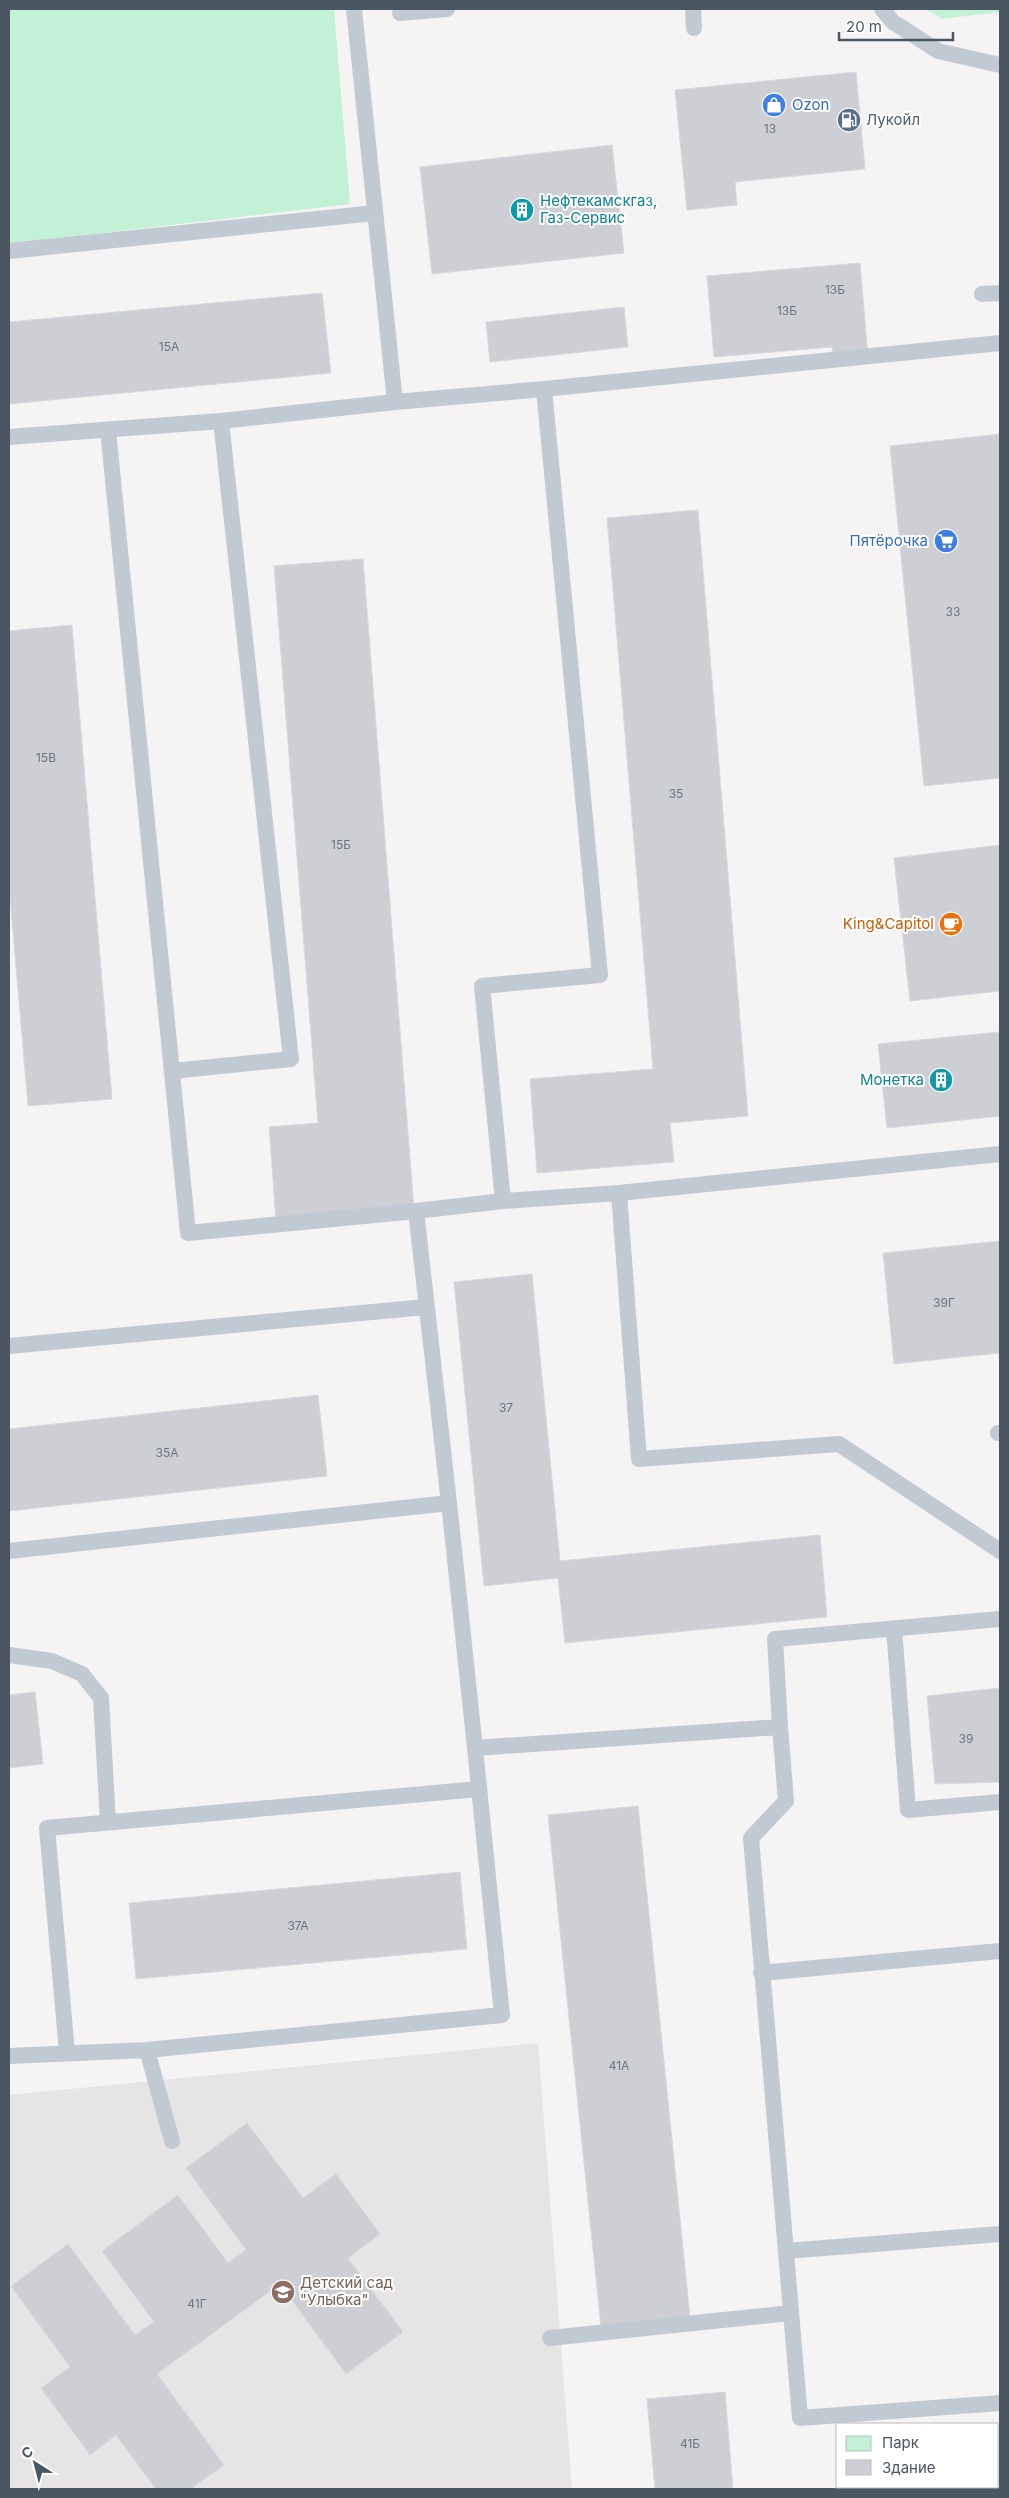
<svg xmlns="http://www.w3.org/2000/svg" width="1009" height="2498" font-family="Inter,sans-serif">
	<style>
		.education { fill: #e6e4e5 }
		.green { fill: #c3f1d5 }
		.building { fill: #cdcfd5; stroke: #d7d9de }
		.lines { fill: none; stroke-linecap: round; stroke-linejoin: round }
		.lane { stroke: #c1cad2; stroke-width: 16 }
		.labels { text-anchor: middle; stroke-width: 4; stroke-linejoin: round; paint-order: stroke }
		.number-label { font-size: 12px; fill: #6b747e }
		.shop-label { font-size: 15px; fill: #366cbe; stroke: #fff; text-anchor: start }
		.service-label { font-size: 15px; fill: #4e5e75; stroke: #fff; text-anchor: start }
		.culture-label { font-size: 15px; fill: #0d838f; stroke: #fff; text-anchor: start }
		.food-label { font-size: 15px; fill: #c56008; stroke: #fff; text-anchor: end }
		.education-label { font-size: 15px; fill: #785e54; stroke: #fff; text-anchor: start }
	</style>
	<rect width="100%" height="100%" fill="#f5f3f3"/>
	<path class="education" d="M 538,2043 L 572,2489 L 9,2489 L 9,2095 Z"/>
	<path class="green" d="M 9,9 L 334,9 L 350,204 L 9,244 Z
		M 926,9 L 1000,9 L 1000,12 L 942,19 Z"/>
	<path class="building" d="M 856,72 L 865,169 L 735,182 L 737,205 L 687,210 L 675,90 Z
		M 612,145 L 624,253 L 432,274 L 420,167 Z
		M 860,263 L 868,357 L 833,361 L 832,347 L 714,357 L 707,276 Z
		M 322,293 L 331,373 L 9,404 L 9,322 Z
		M 624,307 L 628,347 L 490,362 L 486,322 Z
		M 1000,434 L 1000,778 L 924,786 L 890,446 Z
		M 698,510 L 748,1116 L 670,1123 L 674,1162 L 537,1173 L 530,1079 L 653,1069 L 607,518 Z
		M 363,559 L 414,1209 L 276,1220 L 269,1127 L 318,1123 L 274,566 Z
		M 72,625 L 112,1099 L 28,1106 L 9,885 L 9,631 Z
		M 1000,845 L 1000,991 L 910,1001 L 894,858 Z
		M 1000,1032 L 1000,1116 L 887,1128 L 878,1044 Z
		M 1000,1241 L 1000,1353 L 894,1364 L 883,1253 Z
		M 532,1274 L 560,1561 L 820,1535 L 827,1617 L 565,1643 L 558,1578 L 484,1586 L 454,1282 Z
		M 318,1395 L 327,1476 L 9,1511 L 9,1429 Z
		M 1000,1688 L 1000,1782 L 935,1784 L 927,1696 Z
		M 35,1692 L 43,1764 L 9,1768 L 9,1695 Z
		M 638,1806 L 690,2317 L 601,2327 L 548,1815 Z
		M 460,1872 L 467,1949 L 136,1979 L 129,1903 Z
		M 247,2123 L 303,2198 L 336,2174 L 380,2234 L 348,2258 L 403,2332 L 346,2374 L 280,2284 L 157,2374 L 224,2465 L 190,2489 L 156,2489 L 116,2435 L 90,2455 L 41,2388 L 70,2367 L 11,2286 L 68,2244 L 135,2335 L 154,2322 L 102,2251 L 178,2195 L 228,2263 L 246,2250 L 186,2168 Z
		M 725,2392 L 733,2489 L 655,2489 L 647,2399 Z"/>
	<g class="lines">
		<path class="lane" d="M 354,9 L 395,402
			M 693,9 L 694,28
			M 882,9 L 893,22 L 938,51 L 1000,65
			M 400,13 L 447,9
			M 9,251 L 375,213
			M 982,294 L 1000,293
			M 108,430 L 188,1233 L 416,1211
			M 9,437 L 221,421 L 395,402 L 544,389 L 1000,343
			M 172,1071 L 291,1059 L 221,421
			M 619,1193 L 1000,1154
			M 503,1201 L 482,986 L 600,975 L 544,389
			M 9,1346 L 426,1307
			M 998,1433 L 1000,1433
			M 449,1503 L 475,1748 L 780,1727 L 786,1801 L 751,1838 L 800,2418 L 1000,2403
			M 9,1551 L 449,1503 L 416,1211 L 503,1201 L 619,1193 L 639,1459 L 839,1444 L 1000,1551
			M 894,1628 L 908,1810 L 1000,1802
			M 9,1655 L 52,1661 L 82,1674 L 101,1698 L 108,1822
			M 780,1727 L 775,1639 L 1000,1619
			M 761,1973 L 1000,1951
			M 147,2050 L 172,2141
			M 67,2052 L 47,1828 L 479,1789
			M 9,2056 L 147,2050 L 502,2015 L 475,1748
			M 786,2251 L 1000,2234
			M 550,2338 L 791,2313"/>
	</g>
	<defs>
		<g id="shop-disc" transform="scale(1.25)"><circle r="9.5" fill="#3f7fe0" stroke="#fff"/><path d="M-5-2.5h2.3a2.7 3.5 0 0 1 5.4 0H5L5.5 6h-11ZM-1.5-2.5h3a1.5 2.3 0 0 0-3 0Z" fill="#fff"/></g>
		<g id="fuel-disc" transform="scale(1.25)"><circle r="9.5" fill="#5c6f8a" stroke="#fff"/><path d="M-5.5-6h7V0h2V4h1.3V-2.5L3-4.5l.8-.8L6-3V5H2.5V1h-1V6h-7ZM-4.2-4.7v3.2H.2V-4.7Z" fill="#fff"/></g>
		<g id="building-disc" transform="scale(1.25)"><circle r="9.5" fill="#0f9aa8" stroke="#fff"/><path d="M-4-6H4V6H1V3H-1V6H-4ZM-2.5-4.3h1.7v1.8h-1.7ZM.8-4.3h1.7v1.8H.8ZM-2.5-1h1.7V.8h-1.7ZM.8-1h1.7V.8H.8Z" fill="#fff"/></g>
		<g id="supermarket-disc" transform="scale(1.25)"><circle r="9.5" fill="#3f7fe0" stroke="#fff"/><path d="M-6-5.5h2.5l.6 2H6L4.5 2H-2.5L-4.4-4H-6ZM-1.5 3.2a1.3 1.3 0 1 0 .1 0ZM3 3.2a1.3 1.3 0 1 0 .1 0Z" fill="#fff"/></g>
		<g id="cafe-disc" transform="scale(1.25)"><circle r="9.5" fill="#e8710a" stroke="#fff"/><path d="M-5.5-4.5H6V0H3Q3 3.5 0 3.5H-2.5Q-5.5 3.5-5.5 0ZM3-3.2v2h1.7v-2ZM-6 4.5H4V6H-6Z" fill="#fff"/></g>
		<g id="school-disc" transform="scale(1.25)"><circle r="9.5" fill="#8d6e63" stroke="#fff"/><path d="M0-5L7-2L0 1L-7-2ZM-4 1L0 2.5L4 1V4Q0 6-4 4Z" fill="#fff"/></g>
	</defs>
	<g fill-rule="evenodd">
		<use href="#shop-disc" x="774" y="105"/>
		<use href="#fuel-disc" x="849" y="120"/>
		<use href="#building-disc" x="522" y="210"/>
		<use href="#supermarket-disc" x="946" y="541"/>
		<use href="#cafe-disc" x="951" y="924"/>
		<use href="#building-disc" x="941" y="1080"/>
		<use href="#school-disc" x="283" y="2292"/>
	</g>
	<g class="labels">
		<g class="number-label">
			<text x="770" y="133">13</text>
			<text x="835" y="294">13Б</text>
			<text x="787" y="315">13Б</text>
			<text x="169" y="351">15А</text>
			<text x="953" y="616">33</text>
			<text x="46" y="762">15В</text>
			<text x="676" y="798">35</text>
			<text x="341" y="849">15Б</text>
			<text x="944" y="1307">39Г</text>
			<text x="506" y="1412">37</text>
			<text x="167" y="1457">35А</text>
			<text x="966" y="1743">39</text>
			<text x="298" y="1930">37А</text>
			<text x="619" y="2070">41А</text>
			<text x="197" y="2308">41Г</text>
			<text x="690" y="2448">41Б</text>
		</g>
		<g class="shop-label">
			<text x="792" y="110">Ozon</text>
			<text x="928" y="546" text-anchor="end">Пятёрочка</text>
		</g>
		<g class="service-label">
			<text x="866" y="125">Лукойл</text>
		</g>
		<g class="culture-label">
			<text x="540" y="206">Нефтекамскгаз,<tspan x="540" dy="17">Газ-Сервис</tspan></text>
			<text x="924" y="1085" text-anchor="end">Монетка</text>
		</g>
		<g class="food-label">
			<text x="934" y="929">King&amp;Capitol</text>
		</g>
		<g class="education-label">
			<text x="300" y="2288">Детский сад<tspan x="300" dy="17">"Улыбка"</tspan></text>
		</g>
	</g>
	<rect width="1009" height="2498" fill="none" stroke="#4a5661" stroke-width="20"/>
	<rect x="836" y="2423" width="162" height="65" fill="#ffffff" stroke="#b7bbc0"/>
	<rect x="846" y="2436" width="25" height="15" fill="#c3f1d5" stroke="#b7bbc0"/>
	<text x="882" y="2448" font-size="15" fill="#4a5661">Парк</text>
	<rect x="846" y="2460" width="25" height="15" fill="#cdcfd5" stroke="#b7bbc0"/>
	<text x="882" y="2473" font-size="15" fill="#4a5661">Здание</text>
	<g transform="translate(35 2463) rotate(324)" stroke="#ffffff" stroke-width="4" paint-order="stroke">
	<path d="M0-4L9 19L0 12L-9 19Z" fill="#4a5661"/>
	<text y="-8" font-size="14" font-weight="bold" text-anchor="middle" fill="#4a5661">С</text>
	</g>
	<path d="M839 32v8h114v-8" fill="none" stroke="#4a5661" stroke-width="2.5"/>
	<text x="846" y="32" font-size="15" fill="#4a5661" stroke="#ffffff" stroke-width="4" paint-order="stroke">20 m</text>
</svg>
